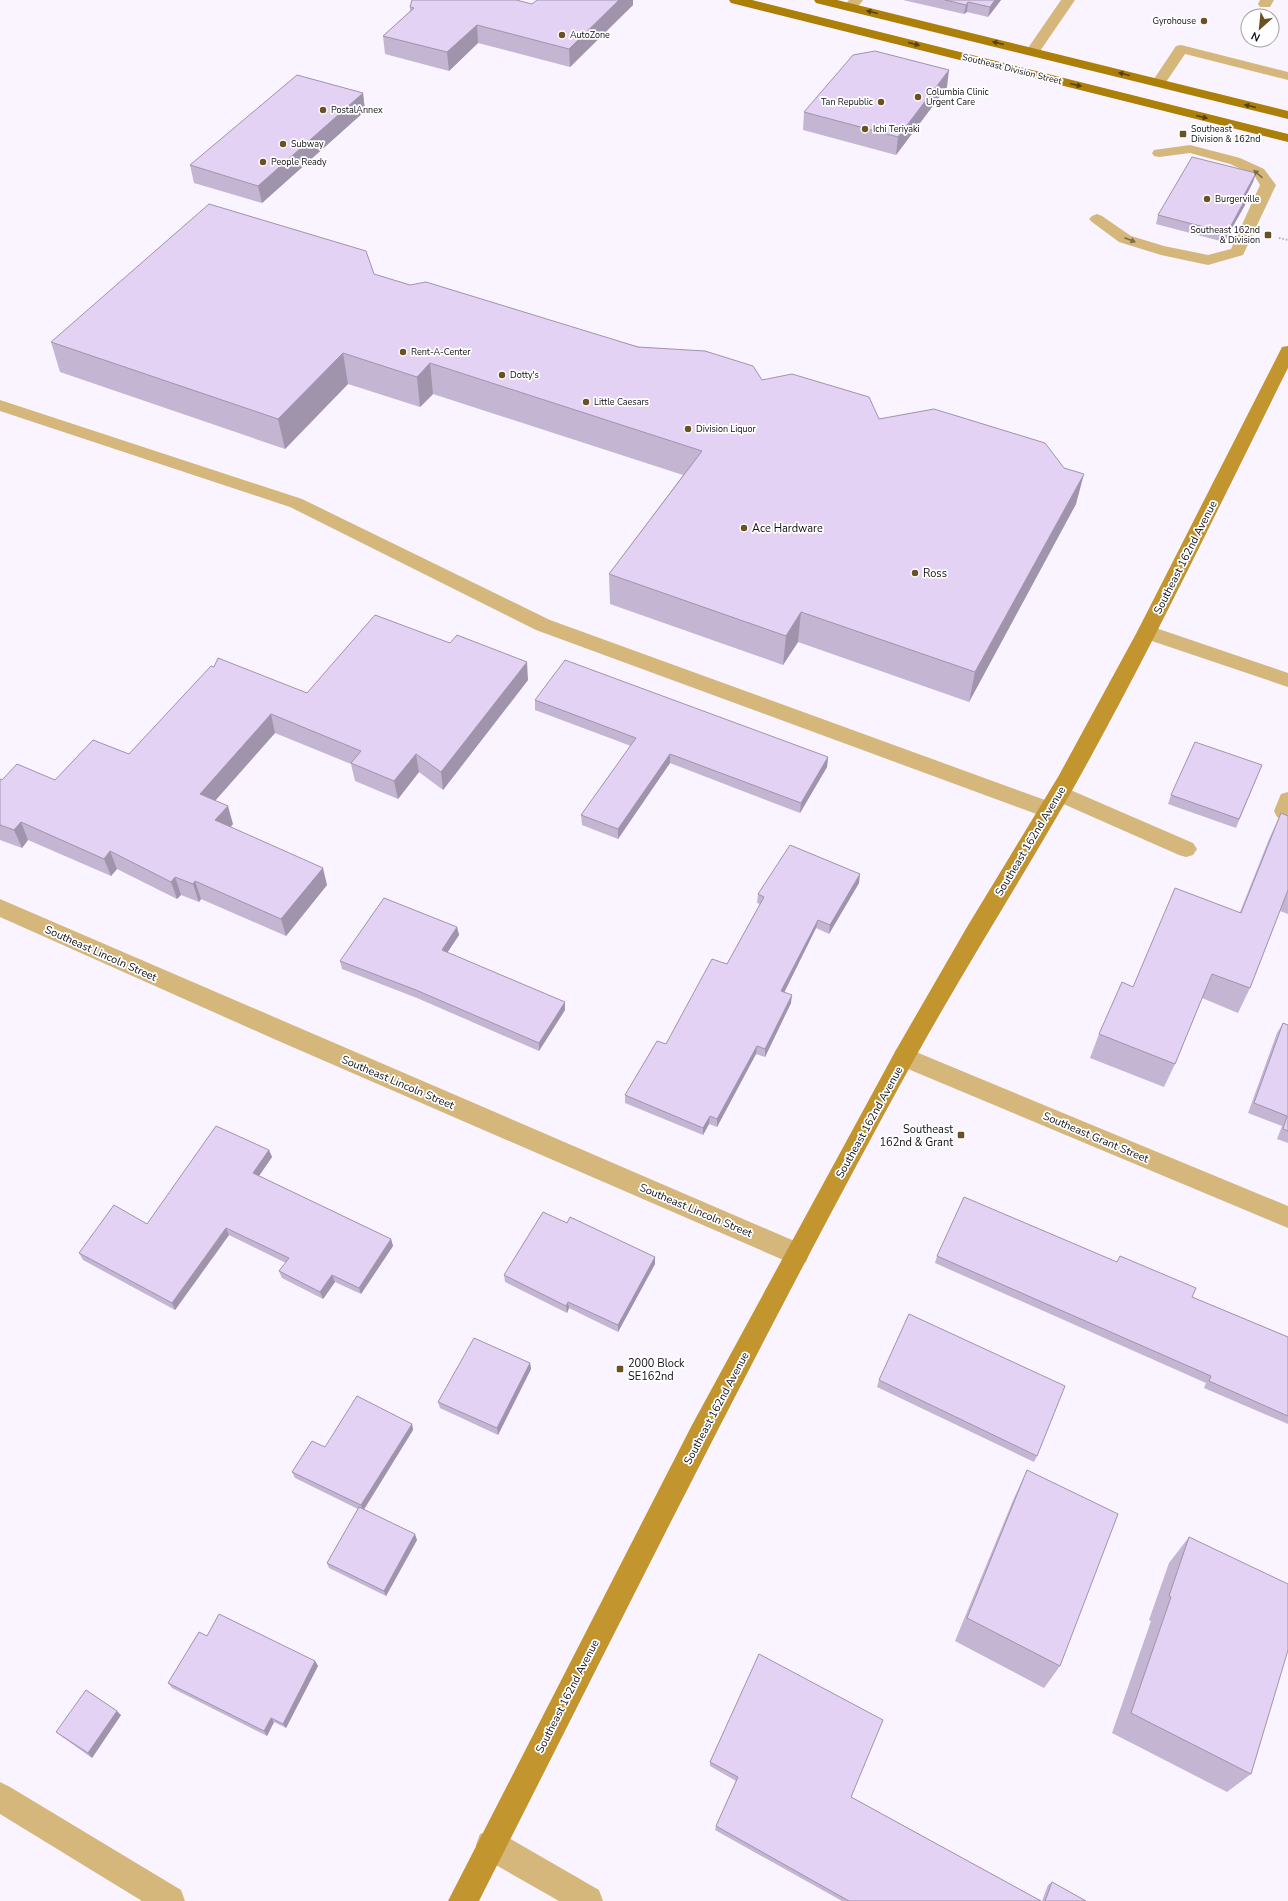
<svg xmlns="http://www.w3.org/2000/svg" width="1288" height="1901" font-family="'Nunito Sans',sans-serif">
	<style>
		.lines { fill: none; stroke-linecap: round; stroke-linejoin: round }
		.path { stroke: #b1adb6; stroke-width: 2; stroke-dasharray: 1.5 2; stroke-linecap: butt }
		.service { fill: #d5b67b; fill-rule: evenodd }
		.minor { fill: #d5b67b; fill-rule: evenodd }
		.secondary { fill: #c3952e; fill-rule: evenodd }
		.primary { fill: #ac7f08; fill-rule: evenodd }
		.wall { fill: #c4b5d3 }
		.shaded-wall { fill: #a093ac }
		.building { fill: #e4d2f5; stroke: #a093ac }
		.oneway { fill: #57410e }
		.oneway2 { fill: #7d6b4c }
		.poi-dot { fill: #695121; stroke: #fff; stroke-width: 1.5 }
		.labels { text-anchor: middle; stroke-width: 3.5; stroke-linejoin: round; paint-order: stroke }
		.far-poi-label { font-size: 9px; fill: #110f13; stroke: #fff; text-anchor: start }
		.far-street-label { font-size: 9px; fill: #110f13; stroke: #fff }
		.poi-label { font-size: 11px; fill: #110f13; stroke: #fff; text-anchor: start }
		.street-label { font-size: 11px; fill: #110f13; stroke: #fff }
	</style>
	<rect width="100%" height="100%" fill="#f9f4ff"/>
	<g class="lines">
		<path class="path" d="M 1279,238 L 1288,240"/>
		<path class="service" d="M 1061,0 L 1075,0 L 1038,54 L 1028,54 L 1026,51 Z
			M 1260,0 L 1274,0 L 1270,7 L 1260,7 L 1258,4 Z
			M 1181,45 L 1288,72 L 1288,80 L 1185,54 L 1164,85 L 1154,85 L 1152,82 L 1176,46 Z
			M 1190,145 L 1240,158 L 1264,169 L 1276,185 L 1243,255 L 1208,265 L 1161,255 L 1119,242 L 1092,222 L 1089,219 L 1092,216 L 1097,214 L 1102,216 L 1131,236 L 1164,246 L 1208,255 L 1231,249 L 1260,185 L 1254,175 L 1230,164 L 1190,153 L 1159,157 L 1154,156 L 1152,153 L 1154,150 Z
			M 0,400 L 302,499 L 550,620 L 1056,804 L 1059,810 L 1056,816 L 1049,818 L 1042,816 L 536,630 L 290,507 L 0,411 Z
			M 1059,785 L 1193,843 L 1197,849 L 1193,855 L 1186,857 L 1179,855 L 1052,799 L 1049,793 L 1052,787 Z
			M 1288,792 L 1288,818 L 1284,819 L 1277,817 L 1274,811 L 1281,794 Z"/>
		<path class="minor" d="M 849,0 L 863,0 C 858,7 854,12 845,10 L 843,7 Z
			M 1147,625 L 1288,673 L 1288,687 L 1140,637 L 1137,632 L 1140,627 Z
			M 0,899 L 806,1246 L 809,1254 L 806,1262 L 797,1265 L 788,1262 L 274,1039 L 0,917 Z
			M 904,1047 L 1288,1206 L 1288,1228 L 896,1064 L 893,1057 L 896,1050 Z
			M 0,1782 L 10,1787 L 181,1890 L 185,1901 L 142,1901 L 0,1814 Z
			M 491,1830 L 502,1834 L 599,1890 L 603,1901 L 559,1901 L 480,1856 L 476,1845 L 480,1834 Z"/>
		<path class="secondary" d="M 1288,346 L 1288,368 C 1218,508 1151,650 1074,787 C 1021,880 963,971 911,1065 C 760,1340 621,1621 479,1901 L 448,1901 L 692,1425 L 896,1050 L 967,927 L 1058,777 L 1137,632 L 1280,351 L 1282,347 Z"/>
		<path class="primary" d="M 729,0 L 752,0 L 1288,134 L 1288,142 L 731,3 Z
			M 814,0 L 837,0 L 1288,111 L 1288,119 L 816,3 Z"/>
	</g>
	<path class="wall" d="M 903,0 L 1001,0 L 988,17 L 967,12 L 964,14 Z
		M 532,4 L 633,5 L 570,67 L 478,43 L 449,71 L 385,54 L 383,36 L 410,11 L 410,7 Z
		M 947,87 L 896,155 L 803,130 L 804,112 Z
		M 363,93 L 365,111 L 262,203 L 194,183 L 190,165 Z
		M 1256,173 L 1253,182 L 1246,195 L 1245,205 L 1224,242 L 1156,224 L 1158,215 Z
		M 374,274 L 410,285 L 762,380 L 879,419 L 1076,504 L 969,702 L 798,642 L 783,665 L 610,604 L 609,574 L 683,475 L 433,394 L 420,407 L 348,384 L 285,449 L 60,372 L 51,342 Z
		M 214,667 L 307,693 L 528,680 L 443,790 L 419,772 L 398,799 L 355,781 L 351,764 L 275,733 L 215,801 L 233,824 L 230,827 L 327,885 L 286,936 L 201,899 L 199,902 L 181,895 L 177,899 L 117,869 L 111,876 L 28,840 L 22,848 L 0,840 L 0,779 L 2,780 L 55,780 L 129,754 Z
		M 535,700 L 828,757 L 827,767 L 800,813 L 670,763 L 618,839 L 582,825 L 581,815 L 631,746 L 535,710 Z
		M 1262,765 L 1236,828 L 1168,804 L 1171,795 Z
		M 1281,813 L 1288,816 L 1288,914 L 1280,911 L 1250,988 L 1238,1013 L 1202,998 L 1175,1064 L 1164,1087 L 1090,1058 L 1099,1034 L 1133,987 L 1240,912 L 1269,839 Z
		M 859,883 L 829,934 L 816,928 L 784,992 L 791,1003 L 765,1057 L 756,1054 L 717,1127 L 709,1124 L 703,1135 L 625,1103 L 625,1095 L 666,1044 L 727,964 L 760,904 L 757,903 L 758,894 Z
		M 457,927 L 459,935 L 447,953 L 565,1002 L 565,1010 L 539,1051 L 417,998 L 342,969 L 340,961 Z
		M 1283,1023 L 1288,1025 L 1288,1143 L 1277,1139 L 1282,1126 L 1248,1113 L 1277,1033 Z
		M 269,1150 L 272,1157 L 259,1176 L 391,1239 L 393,1246 L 361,1294 L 335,1282 L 323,1299 L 282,1278 L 279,1271 L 286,1263 L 229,1235 L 175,1310 L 83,1260 L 79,1253 L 147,1224 Z
		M 937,1256 L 1192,1297 L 1288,1337 L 1288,1424 L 1204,1388 L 1206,1383 L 935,1263 Z
		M 655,1264 L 618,1332 L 569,1308 L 567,1313 L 505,1282 L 504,1275 Z
		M 530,1363 L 531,1369 L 498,1435 L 440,1408 L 438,1402 Z
		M 879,1380 L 1037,1456 L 1034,1462 L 877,1387 Z
		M 412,1424 L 413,1430 L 364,1509 L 417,1540 L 386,1596 L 329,1568 L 327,1563 L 358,1509 L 295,1478 L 292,1472 L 325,1447 Z
		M 1027,1470 L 1060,1666 L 1044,1688 L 955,1641 L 1014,1498 Z
		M 1189,1537 L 1251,1774 L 1227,1792 L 1112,1733 L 1151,1621 L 1149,1620 L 1169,1563 Z
		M 207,1636 L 315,1661 L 318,1666 L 286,1728 L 274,1722 L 267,1736 L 172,1688 L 168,1683 Z
		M 121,1715 L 92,1758 L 61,1736 L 56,1732 Z
		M 710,1762 L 851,1797 L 1041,1901 L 842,1901 L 715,1830 L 716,1826 L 736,1781 L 710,1766 Z
		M 1052,1882 L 1086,1901 L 1042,1901 L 1048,1885 Z"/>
	<path class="shaded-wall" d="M 619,0 L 633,0 L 633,5 L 570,67 L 569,49 Z
		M 995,0 L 1001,0 L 988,17 L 990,7 Z
		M 968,2 L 967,12 L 964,14 L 966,5 Z
		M 477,25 L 478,43 L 449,71 L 447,52 Z
		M 949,70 L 947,87 L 896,155 L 898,137 Z
		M 363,93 L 365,111 L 262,203 L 258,186 Z
		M 1256,173 L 1253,182 L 1242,204 L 1244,195 Z
		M 1247,196 L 1245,205 L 1224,242 L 1227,233 Z
		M 343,353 L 348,384 L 285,449 L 278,419 Z
		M 430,363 L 433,394 L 420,407 L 417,377 Z
		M 1084,474 L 1076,504 L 969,702 L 975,672 Z
		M 801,612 L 798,642 L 783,665 L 786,636 Z
		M 527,662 L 528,680 L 443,790 L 441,772 Z
		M 271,714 L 275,733 L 205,812 L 200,794 Z
		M 416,754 L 419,772 L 398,799 L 394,781 Z
		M 670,754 L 670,763 L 618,839 L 618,829 Z
		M 828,757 L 827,767 L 800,813 L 801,803 Z
		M 228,806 L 233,824 L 221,838 L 215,820 Z
		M 21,822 L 28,840 L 22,848 L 14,830 Z
		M 110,851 L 117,869 L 111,876 L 104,859 Z
		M 323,868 L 327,885 L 286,936 L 281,919 Z
		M 860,874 L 859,883 L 829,934 L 830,925 Z
		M 175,877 L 181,895 L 177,899 L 171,882 Z
		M 195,881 L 201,899 L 199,902 L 193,884 Z
		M 818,920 L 816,928 L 781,999 L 781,991 Z
		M 457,927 L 459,935 L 443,959 L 442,950 Z
		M 792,995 L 791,1003 L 765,1057 L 765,1049 Z
		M 565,1002 L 565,1010 L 539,1051 L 539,1043 Z
		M 757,1046 L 756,1054 L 717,1127 L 717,1119 Z
		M 710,1116 L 709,1124 L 703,1135 L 703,1128 Z
		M 269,1150 L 272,1157 L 256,1180 L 253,1173 Z
		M 226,1228 L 229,1235 L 175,1310 L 172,1303 Z
		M 391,1239 L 393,1246 L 361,1294 L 359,1288 Z
		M 655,1257 L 655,1264 L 618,1332 L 618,1325 Z
		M 332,1275 L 335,1282 L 323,1299 L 320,1292 Z
		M 568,1302 L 569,1308 L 567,1313 L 566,1306 Z
		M 530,1363 L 531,1369 L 498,1435 L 497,1428 Z
		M 412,1424 L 413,1430 L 363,1511 L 361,1505 Z
		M 415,1534 L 417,1540 L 386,1596 L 384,1591 Z
		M 315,1661 L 318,1666 L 286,1728 L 283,1724 Z
		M 117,1711 L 121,1715 L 92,1758 L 88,1753 Z
		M 271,1718 L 274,1722 L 267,1736 L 264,1731 Z"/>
	<path class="building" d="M 412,0 L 516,0 L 532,4 L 537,0 L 619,0 L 569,49 L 477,25 L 447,52 L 383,36 L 414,8 L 410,7 Z
		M 945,0 L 995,0 L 990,7 L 968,2 L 966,5 Z
		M 875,51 L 949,70 L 898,137 L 804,112 L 853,55 Z
		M 297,75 L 363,93 L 258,186 L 190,165 Z
		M 1192,157 L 1256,173 L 1244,195 L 1247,196 L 1227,233 L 1158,215 Z
		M 209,204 L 366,251 L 374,274 L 410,285 L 426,282 L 638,347 L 705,351 L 753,366 L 762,380 L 792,374 L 869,397 L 879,419 L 934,409 L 1045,443 L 1064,468 L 1084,474 L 975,672 L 801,612 L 786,636 L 609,574 L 702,451 L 430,363 L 417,377 L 343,353 L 278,419 L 51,342 Z
		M 375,615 L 450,643 L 457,635 L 527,662 L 441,772 L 416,754 L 394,781 L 351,763 L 361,751 L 271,714 L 200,794 L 228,806 L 215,820 L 323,868 L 281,919 L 195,881 L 193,884 L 175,877 L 171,882 L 110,851 L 104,859 L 21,822 L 14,830 L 0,825 L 0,779 L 2,780 L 17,764 L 55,780 L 93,740 L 129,754 L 211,666 L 214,667 L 218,658 L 307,693 Z
		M 565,660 L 828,757 L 801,803 L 670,754 L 618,829 L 581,815 L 636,738 L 535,700 Z
		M 1195,742 L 1262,765 L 1239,819 L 1171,795 Z
		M 1281,813 L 1288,816 L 1288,890 L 1250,988 L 1212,974 L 1175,1064 L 1099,1034 L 1122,982 L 1133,987 L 1175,888 L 1241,913 Z
		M 790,845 L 860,874 L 830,925 L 818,920 L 781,991 L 792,995 L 765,1049 L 757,1046 L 717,1119 L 710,1116 L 703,1128 L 625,1095 L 657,1041 L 666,1044 L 712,959 L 727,964 L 764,897 L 758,894 Z
		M 384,898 L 457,927 L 442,950 L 565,1002 L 539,1043 L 416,990 L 340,961 Z
		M 1283,1023 L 1288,1025 L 1288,1131 L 1283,1129 L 1287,1116 L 1254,1103 Z
		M 216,1126 L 269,1150 L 253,1173 L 391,1239 L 359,1288 L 332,1275 L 320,1292 L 279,1271 L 289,1258 L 226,1228 L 172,1303 L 79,1253 L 114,1205 L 147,1224 Z
		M 964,1197 L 1117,1262 L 1120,1256 L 1196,1288 L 1192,1297 L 1288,1337 L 1288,1416 L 1209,1381 L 1211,1376 L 937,1256 Z
		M 543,1212 L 567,1223 L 570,1217 L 655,1257 L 618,1325 L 568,1302 L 566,1306 L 504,1275 Z
		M 909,1314 L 1065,1386 L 1037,1456 L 879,1380 Z
		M 474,1338 L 530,1363 L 497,1428 L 438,1402 Z
		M 357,1396 L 412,1424 L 361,1505 L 292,1472 L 312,1441 L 325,1447 Z
		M 1027,1470 L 1118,1514 L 1060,1666 L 967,1618 Z
		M 359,1507 L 415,1534 L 384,1591 L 327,1563 Z
		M 1189,1537 L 1288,1584 L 1288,1650 L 1251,1774 L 1131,1713 L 1171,1597 L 1169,1596 Z
		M 219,1614 L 315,1661 L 283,1724 L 271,1718 L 264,1731 L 168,1683 L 199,1632 L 207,1636 Z
		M 759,1654 L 883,1720 L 851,1797 L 1041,1901 L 849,1901 L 716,1826 L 738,1777 L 710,1762 Z
		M 86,1690 L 117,1711 L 88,1753 L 56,1732 Z
		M 1052,1882 L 1086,1901 L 1045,1901 Z"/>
	<defs><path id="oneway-solid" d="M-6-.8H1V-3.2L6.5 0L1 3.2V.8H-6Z"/></defs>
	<g class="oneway">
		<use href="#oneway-solid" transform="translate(872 12) rotate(-166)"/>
		<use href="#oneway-solid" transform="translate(998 43) rotate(-166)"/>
		<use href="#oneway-solid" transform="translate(914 44) rotate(14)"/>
		<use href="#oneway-solid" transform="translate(1124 74) rotate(-166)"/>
		<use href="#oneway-solid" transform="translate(1076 85) rotate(14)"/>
		<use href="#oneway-solid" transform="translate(1250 106) rotate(-166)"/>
		<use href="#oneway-solid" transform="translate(1202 117) rotate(14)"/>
	</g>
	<g class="oneway2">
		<use href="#oneway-solid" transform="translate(1258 174) rotate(-139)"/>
		<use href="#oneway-solid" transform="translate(1130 240) rotate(21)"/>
	</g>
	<g class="poi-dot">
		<circle cx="1204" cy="21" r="4"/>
		<circle cx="562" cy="35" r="4"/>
		<circle cx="918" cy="97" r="4"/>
		<circle cx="881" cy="102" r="4"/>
		<circle cx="323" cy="110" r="4"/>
		<circle cx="865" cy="129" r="4"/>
		<rect x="1179" y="130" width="8" height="8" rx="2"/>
		<circle cx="283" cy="144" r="4"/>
		<circle cx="263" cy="162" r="4"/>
		<circle cx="1207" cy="199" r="4"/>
		<rect x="1264" y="231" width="8" height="8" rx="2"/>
		<circle cx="403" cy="352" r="4"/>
		<circle cx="502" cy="375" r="4"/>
		<circle cx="586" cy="402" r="4"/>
		<circle cx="688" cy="429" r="4"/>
		<circle cx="744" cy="528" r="4"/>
		<circle cx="915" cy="573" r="4"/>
		<rect x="957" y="1131" width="8" height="8" rx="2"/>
		<rect x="616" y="1365" width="8" height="8" rx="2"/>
	</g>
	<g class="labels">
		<g class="far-poi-label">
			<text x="1196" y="24" text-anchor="end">Gyrohouse</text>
			<text x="570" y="38">AutoZone</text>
			<text x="926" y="95">Columbia Clinic<tspan x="926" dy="10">Urgent Care</tspan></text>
			<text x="873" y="105" text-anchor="end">Tan Republic</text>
			<text x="331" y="113">PostalAnnex</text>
			<text x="873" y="132">Ichi Teriyaki</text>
			<text x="1191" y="132">Southeast<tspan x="1191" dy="10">Division &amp; 162nd</tspan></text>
			<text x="291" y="147">Subway</text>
			<text x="271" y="165">People Ready</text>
			<text x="1215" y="202">Burgerville</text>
			<text x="1260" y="233" text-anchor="end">Southeast 162nd<tspan x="1260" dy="10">&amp; Division</tspan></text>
			<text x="411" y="355">Rent-A-Center</text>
			<text x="510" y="378">Dotty's</text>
			<text x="594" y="405">Little Caesars</text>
			<text x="696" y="432">Division Liquor</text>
		</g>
		<g class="far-street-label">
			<text transform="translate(1012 69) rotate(14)" y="3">Southeast Division Street</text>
		</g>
		<g class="poi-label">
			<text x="752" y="532">Ace Hardware</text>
			<text x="923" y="577">Ross</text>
			<text x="953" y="1133" text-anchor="end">Southeast<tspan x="953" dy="13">162nd &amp; Grant</tspan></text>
			<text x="628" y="1367">2000 Block<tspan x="628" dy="13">SE162nd</tspan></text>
		</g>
		<g class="street-label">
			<text transform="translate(1185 557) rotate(-63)" y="4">Southeast 162nd Avenue</text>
			<text transform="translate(1030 841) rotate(-59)" y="4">Southeast 162nd Avenue</text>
			<text transform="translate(101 953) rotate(24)" y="4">Southeast Lincoln Street</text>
			<text transform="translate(398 1082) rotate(23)" y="4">Southeast Lincoln Street</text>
			<text transform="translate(869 1122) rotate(-61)" y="4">Southeast 162nd Avenue</text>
			<text transform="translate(1096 1137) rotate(23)" y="4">Southeast Grant Street</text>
			<text transform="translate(696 1210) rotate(23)" y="4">Southeast Lincoln Street</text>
			<text transform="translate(716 1408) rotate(-62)" y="4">Southeast 162nd Avenue</text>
			<text transform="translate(567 1696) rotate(-63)" y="4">Southeast 162nd Avenue</text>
		</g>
	</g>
	<g transform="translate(1260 28) rotate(207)"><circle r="19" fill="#ffffff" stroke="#a09fa1"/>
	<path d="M0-3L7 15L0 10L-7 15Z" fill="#695121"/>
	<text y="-6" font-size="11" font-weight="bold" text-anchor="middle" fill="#110f13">N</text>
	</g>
</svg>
